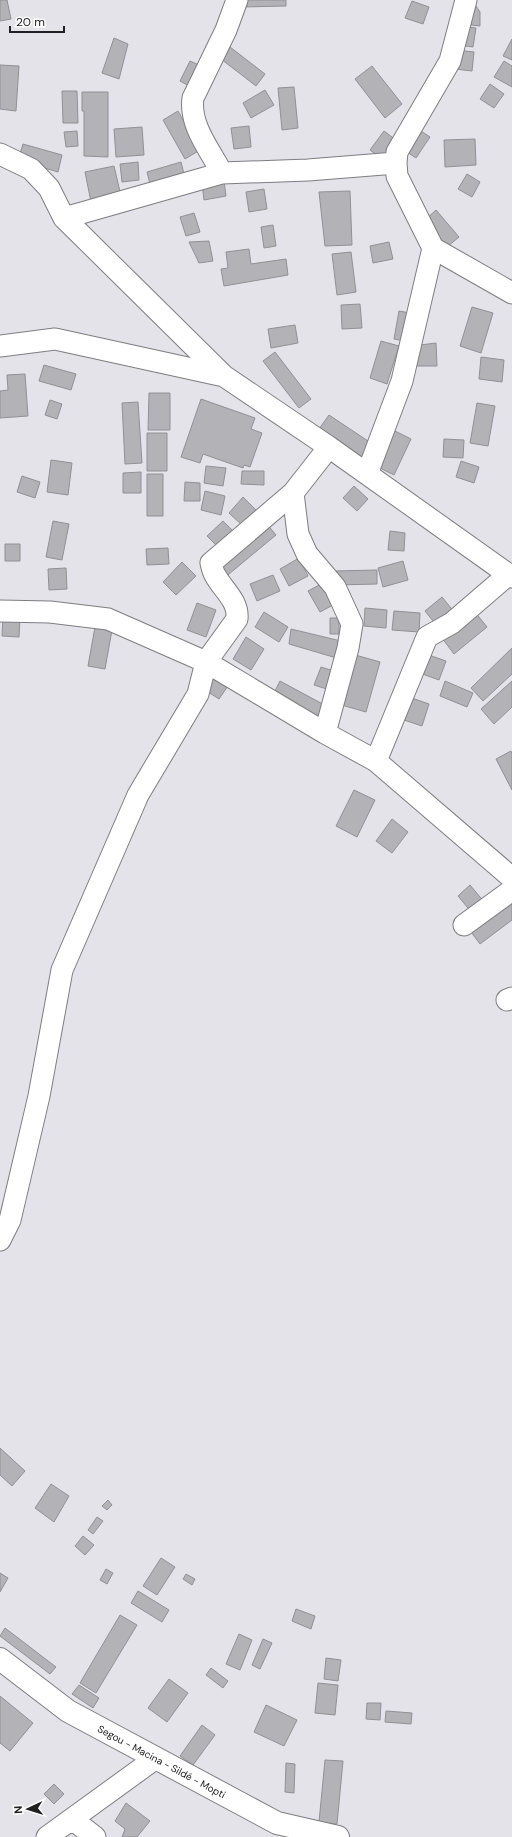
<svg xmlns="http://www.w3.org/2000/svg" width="512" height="1837" font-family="'DM Sans',sans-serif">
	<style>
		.building { fill: #b2b2b7; stroke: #909095 }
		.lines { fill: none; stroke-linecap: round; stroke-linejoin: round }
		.street-casing { stroke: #7d7d82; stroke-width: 23 }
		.primary-casing { stroke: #7d7d82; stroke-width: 24 }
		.street { stroke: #fff; stroke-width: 21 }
		.primary { stroke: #fff; stroke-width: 22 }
		.labels { text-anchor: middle; stroke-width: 3; stroke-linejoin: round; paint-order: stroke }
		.street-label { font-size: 10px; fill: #212123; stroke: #fff }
	</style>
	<rect width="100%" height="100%" fill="#e4e3e9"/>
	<path class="building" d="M 0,0 L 7,0 L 11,19 L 0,21 Z
		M 242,0 L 286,0 L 286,6 L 242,7 Z
		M 412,1 L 429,7 L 423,24 L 405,18 Z
		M 474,3 L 480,12 L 480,26 L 462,24 Z
		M 462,26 L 476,28 L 473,47 L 459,45 Z
		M 114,38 L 128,44 L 119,79 L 102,73 Z
		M 512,39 L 512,60 L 503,56 Z
		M 230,47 L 265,74 L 256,86 L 221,59 Z
		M 457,50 L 474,52 L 472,71 L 455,69 Z
		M 190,61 L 199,65 L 189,86 L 180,81 Z
		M 504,61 L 512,66 L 512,87 L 494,77 Z
		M 0,65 L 19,66 L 16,111 L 0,109 Z
		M 372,66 L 402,104 L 385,118 L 355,79 Z
		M 490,84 L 504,94 L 494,108 L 480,99 Z
		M 294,87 L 298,128 L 282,130 L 278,88 Z
		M 265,90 L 274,105 L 251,118 L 243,103 Z
		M 62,91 L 77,91 L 78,123 L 63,123 Z
		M 82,92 L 108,92 L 108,157 L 84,156 L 84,111 L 82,111 Z
		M 178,111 L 200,150 L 185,159 L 163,120 Z
		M 249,126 L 251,147 L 234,149 L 231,128 Z
		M 142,127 L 144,155 L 116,157 L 114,129 Z
		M 415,127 L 430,137 L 416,158 L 401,148 Z
		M 77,131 L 78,146 L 66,147 L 64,132 Z
		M 384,131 L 396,140 L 382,159 L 370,150 Z
		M 475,139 L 476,165 L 445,167 L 444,140 Z
		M 23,144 L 62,155 L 58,172 L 18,160 Z
		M 138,162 L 139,180 L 122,182 L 120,164 Z
		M 181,162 L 185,178 L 151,188 L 147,172 Z
		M 114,166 L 121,196 L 91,202 L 85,172 Z
		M 467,174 L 480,182 L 472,197 L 458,189 Z
		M 224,181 L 226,196 L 204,200 L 202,184 Z
		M 264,189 L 267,209 L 249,212 L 246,192 Z
		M 350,191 L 352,245 L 325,246 L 319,192 Z
		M 436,210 L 459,237 L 447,247 L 425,220 Z
		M 194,213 L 200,232 L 186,236 L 180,217 Z
		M 273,225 L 276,246 L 264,248 L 261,227 Z
		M 209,241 L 213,261 L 199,263 L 189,242 Z
		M 389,242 L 393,259 L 373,263 L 370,246 Z
		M 249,249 L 251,264 L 286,259 L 288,275 L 224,286 L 221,269 L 228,268 L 226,252 Z
		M 351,252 L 356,292 L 337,295 L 332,254 Z
		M 360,304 L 362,328 L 342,329 L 341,305 Z
		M 472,307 L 493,313 L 481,353 L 460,346 Z
		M 399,311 L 410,313 L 404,341 L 394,339 Z
		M 295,325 L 298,343 L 271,348 L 268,329 Z
		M 381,341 L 399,346 L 387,384 L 370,378 Z
		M 436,343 L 437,366 L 409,366 L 412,346 Z
		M 275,352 L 311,399 L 299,408 L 263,361 Z
		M 481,357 L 504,360 L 502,382 L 479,379 Z
		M 44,365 L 76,374 L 71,390 L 39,381 Z
		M 25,374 L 28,416 L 0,418 L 0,391 L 8,390 L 7,375 Z
		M 149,393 L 170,393 L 170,430 L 148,430 Z
		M 201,399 L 255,418 L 251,429 L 262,433 L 250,467 L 244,465 L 243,468 L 203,454 L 200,463 L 181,457 Z
		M 50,400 L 62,404 L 57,419 L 45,415 Z
		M 138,402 L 142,463 L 125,464 L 122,403 Z
		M 477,403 L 495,406 L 488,446 L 470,443 Z
		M 329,415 L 374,445 L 364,460 L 319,429 Z
		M 393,430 L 411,439 L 394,475 L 376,466 Z
		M 147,433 L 167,433 L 167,471 L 147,471 Z
		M 444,439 L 464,440 L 463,458 L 443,457 Z
		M 51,460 L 72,463 L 68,495 L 47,492 Z
		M 461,461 L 479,467 L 474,483 L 456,477 Z
		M 206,466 L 226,468 L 223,486 L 204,483 Z
		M 242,471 L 264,471 L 264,485 L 241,484 Z
		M 141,472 L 141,493 L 123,493 L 123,473 Z
		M 147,474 L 163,474 L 163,516 L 147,516 Z
		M 22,476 L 40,482 L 35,498 L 17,492 Z
		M 185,482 L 200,483 L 200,501 L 184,501 Z
		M 354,486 L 368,499 L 357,511 L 343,498 Z
		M 205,491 L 225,496 L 221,515 L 201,510 Z
		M 243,497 L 257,511 L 243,526 L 229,513 Z
		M 53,521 L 69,524 L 62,560 L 46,557 Z
		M 223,521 L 235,533 L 219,548 L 207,536 Z
		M 266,523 L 276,535 L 223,579 L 213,566 Z
		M 390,531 L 405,533 L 404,551 L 388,550 Z
		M 5,544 L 20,544 L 20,561 L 5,561 Z
		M 168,548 L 169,564 L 147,565 L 146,549 Z
		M 299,558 L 308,576 L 289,586 L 280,569 Z
		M 403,561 L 408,580 L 383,587 L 378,568 Z
		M 182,562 L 196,576 L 176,595 L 163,582 Z
		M 66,568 L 67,589 L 49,590 L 48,569 Z
		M 377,570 L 377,584 L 335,585 L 334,571 Z
		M 273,575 L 280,591 L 257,601 L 250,584 Z
		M 321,584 L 333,605 L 320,612 L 308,591 Z
		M 442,597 L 455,613 L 438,627 L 425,611 Z
		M 197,603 L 216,610 L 206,637 L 187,630 Z
		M 365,608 L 387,610 L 386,628 L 364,626 Z
		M 394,611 L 420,613 L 419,632 L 392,630 Z
		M 264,612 L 288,627 L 279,642 L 255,627 Z
		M 475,612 L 487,627 L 454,654 L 442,638 Z
		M 3,616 L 20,617 L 19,637 L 2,636 Z
		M 330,618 L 339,618 L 339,634 L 330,634 Z
		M 95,627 L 112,630 L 105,669 L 88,666 Z
		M 291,629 L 341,641 L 340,659 L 289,644 Z
		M 246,637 L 264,649 L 251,670 L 233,659 Z
		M 512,648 L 512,674 L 483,701 L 471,688 Z
		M 423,653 L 446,661 L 439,680 L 417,672 Z
		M 352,654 L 380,662 L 366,712 L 338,704 Z
		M 321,667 L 340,673 L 333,691 L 314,685 Z
		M 213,672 L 230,683 L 219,699 L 202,688 Z
		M 280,681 L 330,708 L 322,723 L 272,697 Z
		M 445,681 L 473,693 L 467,707 L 440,696 Z
		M 512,681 L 512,707 L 494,724 L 481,709 Z
		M 409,697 L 429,704 L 422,726 L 401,719 Z
		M 511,751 L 512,754 L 512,790 L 496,759 Z
		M 354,790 L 375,800 L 357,837 L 336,826 Z
		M 392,819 L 408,832 L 392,853 L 376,841 Z
		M 470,885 L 485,903 L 473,914 L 458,896 Z
		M 512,894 L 512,920 L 480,944 L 468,928 Z
		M 0,1448 L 25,1471 L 12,1486 L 0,1475 Z
		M 51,1484 L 69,1496 L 54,1522 L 35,1508 Z
		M 108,1500 L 112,1505 L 107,1510 L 102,1506 Z
		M 97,1517 L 103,1521 L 93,1534 L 88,1530 Z
		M 83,1536 L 94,1545 L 85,1555 L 75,1546 Z
		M 161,1558 L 175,1567 L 157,1595 L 143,1586 Z
		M 106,1569 L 113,1573 L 107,1584 L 100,1580 Z
		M 0,1573 L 8,1578 L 0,1592 Z
		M 186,1574 L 195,1579 L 192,1585 L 183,1579 Z
		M 138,1591 L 169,1610 L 162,1622 L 131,1603 Z
		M 296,1609 L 315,1616 L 311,1629 L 292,1621 Z
		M 120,1615 L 137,1625 L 96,1693 L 80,1683 Z
		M 5,1628 L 56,1667 L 50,1674 L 0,1636 Z
		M 239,1634 L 252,1640 L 240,1670 L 226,1664 Z
		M 263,1639 L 272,1643 L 260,1669 L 252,1665 Z
		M 326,1658 L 341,1660 L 338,1681 L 324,1679 Z
		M 211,1668 L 228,1681 L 223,1688 L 206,1675 Z
		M 169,1679 L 188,1693 L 167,1722 L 148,1708 Z
		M 318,1683 L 338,1685 L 335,1715 L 315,1713 Z
		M 79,1685 L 99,1698 L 93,1708 L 72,1694 Z
		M 0,1696 L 33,1723 L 10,1751 L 0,1743 Z
		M 367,1703 L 381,1703 L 380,1720 L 366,1719 Z
		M 266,1705 L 297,1720 L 284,1746 L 254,1732 Z
		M 386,1711 L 412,1713 L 411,1724 L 385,1722 Z
		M 202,1725 L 215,1735 L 193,1765 L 180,1756 Z
		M 325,1760 L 343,1761 L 337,1824 L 319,1822 Z
		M 286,1763 L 295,1764 L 294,1793 L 285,1792 Z
		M 54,1784 L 64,1794 L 54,1804 L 44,1794 Z
		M 126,1803 L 150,1821 L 137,1837 L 122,1837 L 125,1829 L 115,1821 Z"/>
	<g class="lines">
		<g class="street-casing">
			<path id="street" d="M 466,0 L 450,61 L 397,152 L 396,163 L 397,176 L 433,248 L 512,293
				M 0,154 L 31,169 L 49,188 L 64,218 L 224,376
				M 222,173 C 210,150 189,125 193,98 L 226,30 L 237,0
				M 64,218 L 222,173 L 308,170 L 396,163
				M 0,346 L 55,339 L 224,376 L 329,447 L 512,577
				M 367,474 L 402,381 L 433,248
				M 293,493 L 298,534 L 307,554 L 335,587 L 352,624 L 348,648 L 325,733
				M 0,611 L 50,612 L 108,619 L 206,662 L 325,733 L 376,761 L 512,878
				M 376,761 L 427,637 L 452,623 L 509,574
				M 464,925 L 512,890
				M 507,1000 L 512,998
				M 0,1240 L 10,1220 L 39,1096 L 62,970 L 138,795 L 198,694 L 206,662 L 237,619 C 239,601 223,590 215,575 C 213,572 212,567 211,563 L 293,493 L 329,447
				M 72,1819 L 95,1837
				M 47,1837 L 156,1758"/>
		</g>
		<g class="primary-casing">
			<g id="primary">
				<path id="s1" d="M 0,1659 L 68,1711 L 277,1823 L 338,1837"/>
			</g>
		</g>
		<use href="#street" class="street"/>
		<use href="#primary" class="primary"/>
	</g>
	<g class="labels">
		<g class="street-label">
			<text dy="4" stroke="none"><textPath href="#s1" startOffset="192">Segou - Macina - Sildé - Mopti</textPath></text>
		</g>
	</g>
	<g transform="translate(28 1809) rotate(266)" stroke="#ffffff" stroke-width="3" paint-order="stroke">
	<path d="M0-3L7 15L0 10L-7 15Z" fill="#212123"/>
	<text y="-6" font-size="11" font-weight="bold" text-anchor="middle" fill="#212123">N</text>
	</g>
	<path d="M10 26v6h54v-6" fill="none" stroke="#212123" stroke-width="2"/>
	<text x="16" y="26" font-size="12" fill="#212123" stroke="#ffffff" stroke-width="3" paint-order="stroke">20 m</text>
</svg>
